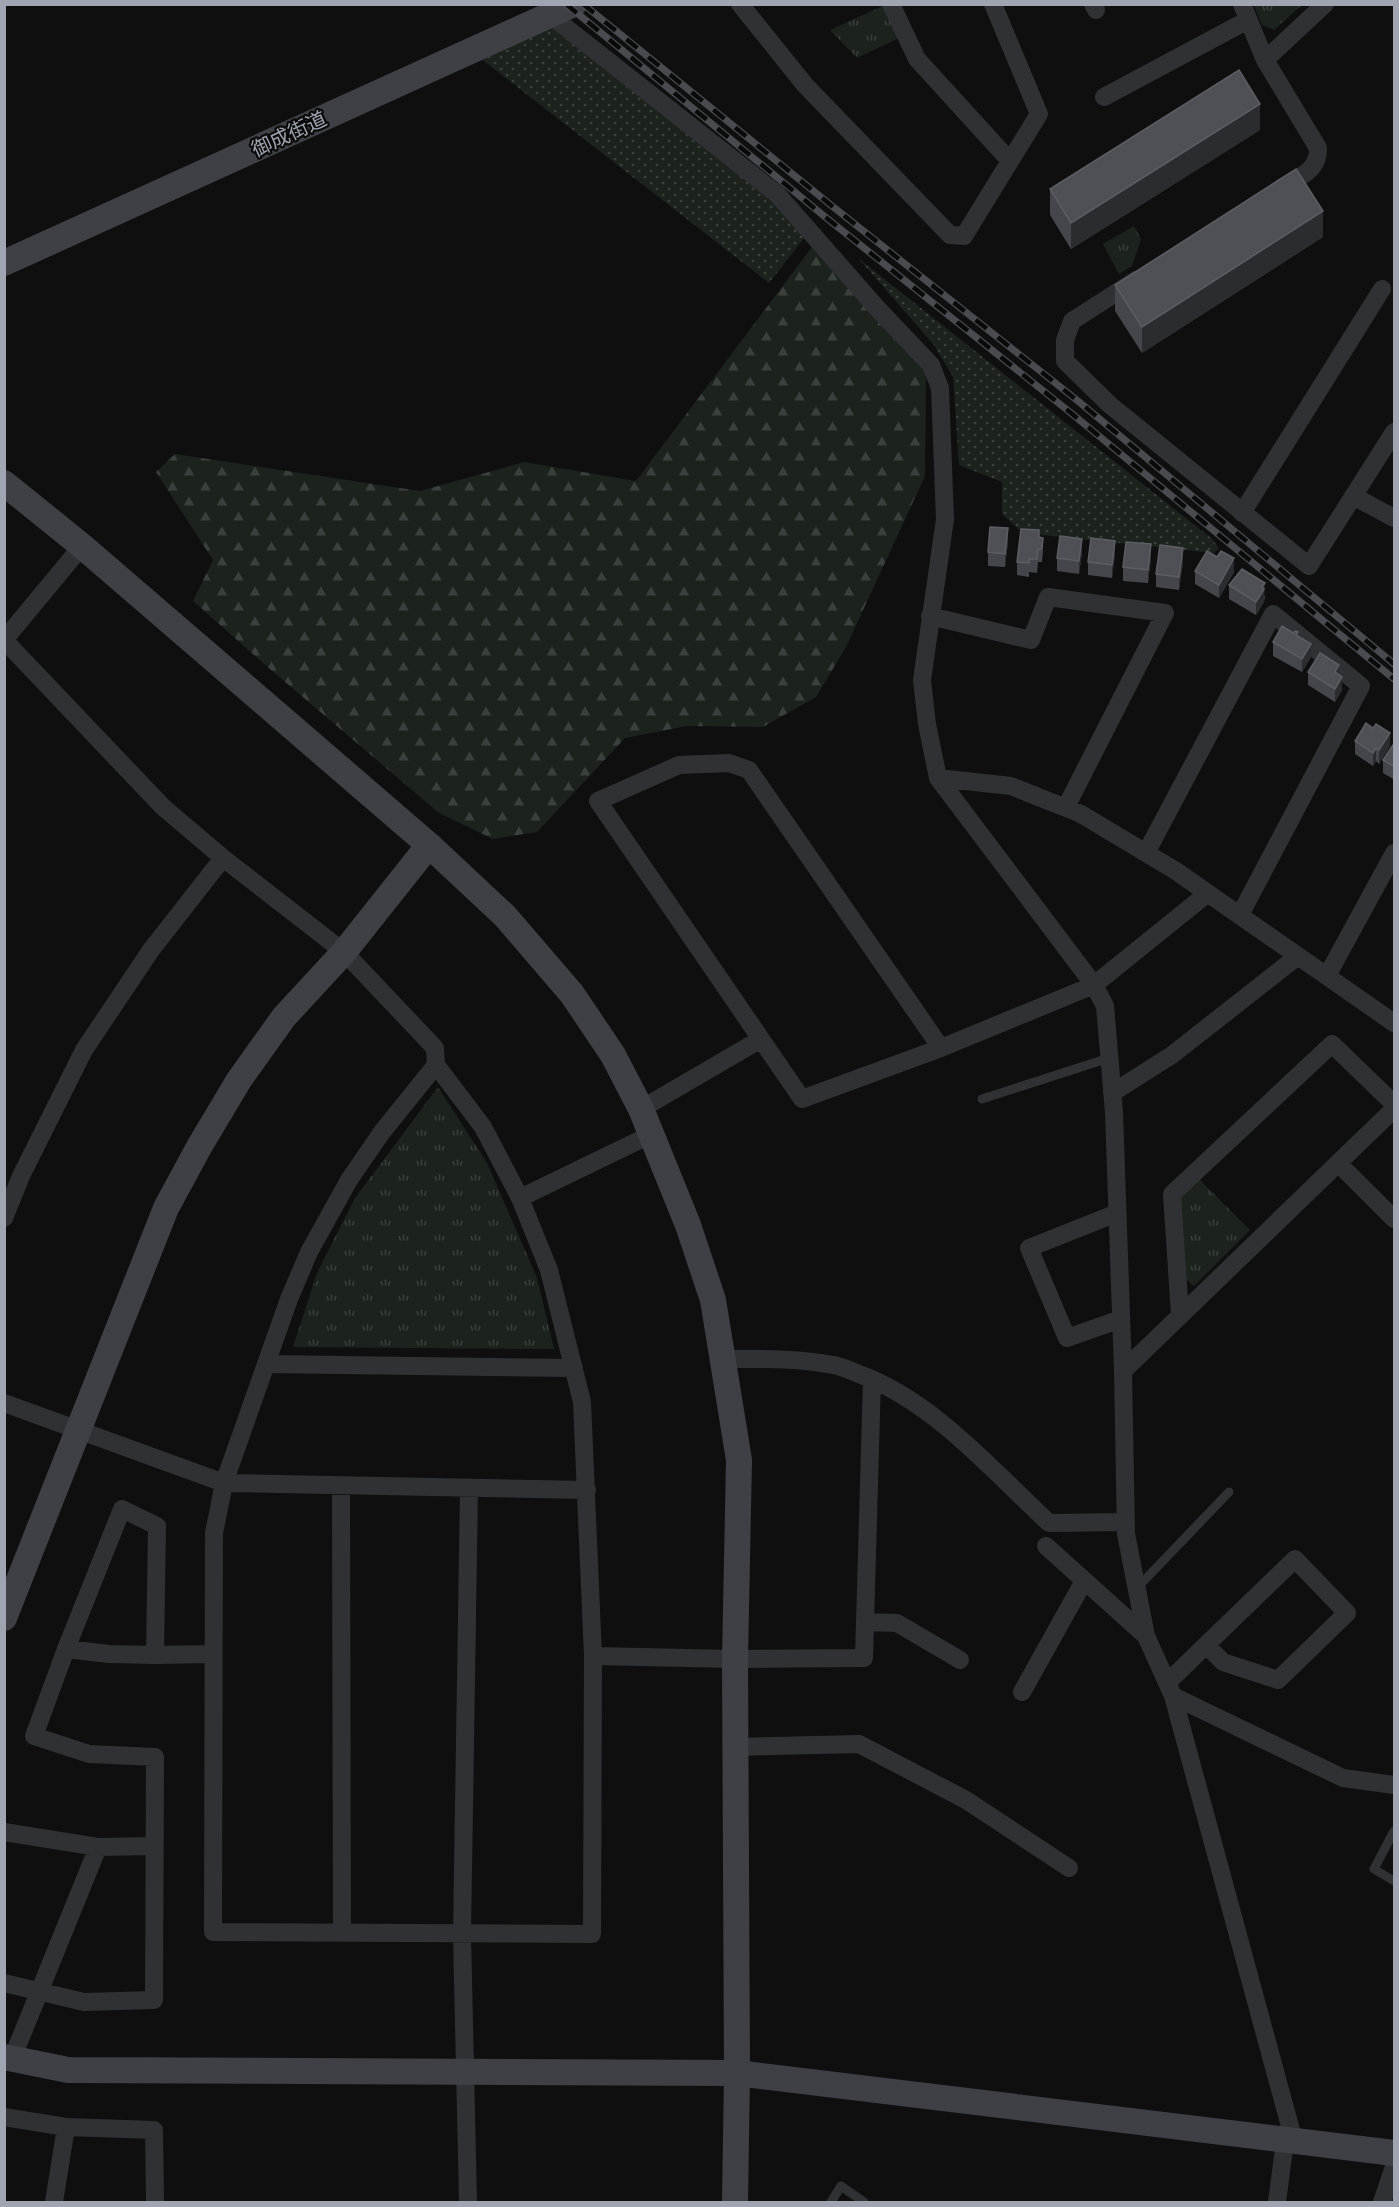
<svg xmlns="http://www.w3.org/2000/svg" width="1399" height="2207" font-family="'Fira Sans','Noto Sans JP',sans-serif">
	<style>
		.grass { fill: url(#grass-dots) }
		.forest { fill: url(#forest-firs) }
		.park { fill: url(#park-tufts) }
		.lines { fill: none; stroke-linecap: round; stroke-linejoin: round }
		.lane { stroke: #303135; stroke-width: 9 }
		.street { stroke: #303135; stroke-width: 18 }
		.secondary { stroke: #3e4045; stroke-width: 26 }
		.rail-casing { stroke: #494b50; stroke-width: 7 }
		.rail { stroke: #0a0a0b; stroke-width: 4.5; stroke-dasharray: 14; stroke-linecap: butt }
		.wall { fill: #45464b }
		.shaded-wall { fill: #2b2c2f }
		.building { fill: #4f5056; stroke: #5c5e64; stroke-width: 1.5 }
		.labels { text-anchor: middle; stroke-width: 4.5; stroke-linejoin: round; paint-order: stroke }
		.street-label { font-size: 20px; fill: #a1a5b1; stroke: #0a0a0b }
	</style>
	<defs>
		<pattern id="grass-dots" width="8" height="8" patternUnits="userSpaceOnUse" patternTransform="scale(1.5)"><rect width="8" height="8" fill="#1c231d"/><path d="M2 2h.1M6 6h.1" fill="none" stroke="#3a403b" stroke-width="1.8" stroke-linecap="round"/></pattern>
		<pattern id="forest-firs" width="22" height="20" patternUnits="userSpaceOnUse" patternTransform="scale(1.5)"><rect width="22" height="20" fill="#1c231d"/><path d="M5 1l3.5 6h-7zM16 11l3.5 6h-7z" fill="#3a403b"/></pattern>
		<pattern id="park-tufts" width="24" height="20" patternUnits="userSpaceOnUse" patternTransform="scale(1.5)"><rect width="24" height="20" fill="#1c231d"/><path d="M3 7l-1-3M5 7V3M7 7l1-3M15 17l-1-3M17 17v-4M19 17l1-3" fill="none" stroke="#3a403b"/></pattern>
	</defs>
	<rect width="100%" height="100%" fill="#0f0f10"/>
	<path class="grass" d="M 553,22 L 770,195 L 805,237 L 769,283 L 480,58 Z
		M 859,259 L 1211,538 L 1219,548 L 1214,553 L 1023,533 L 1002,514 L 1002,482 L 959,465 L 953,377 L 934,345 Z"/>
	<path class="forest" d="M 812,247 L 926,370 L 925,476 L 846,647 L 816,697 L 763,727 L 687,726 L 625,738 L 537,832 L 493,839 L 439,813 L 271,670 L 193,601 L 213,560 L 156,472 L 175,454 L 420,491 L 524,462 L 636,481 Z"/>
	<path class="park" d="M 885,5 L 901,37 L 857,58 L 830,30 Z
		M 1254,5 L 1302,5 L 1274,30 L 1262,25 Z
		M 1134,226 L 1141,239 L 1132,266 L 1119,274 L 1103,244 Z
		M 438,1087 L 487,1163 L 537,1278 L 554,1349 L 293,1347 L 317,1273 L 355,1198 Z
		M 1196,1176 L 1250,1230 L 1194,1286 L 1181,1275 L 1178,1201 Z"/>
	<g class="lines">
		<path class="lane" d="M 982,1099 L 1109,1058
			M 1136,1589 L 1229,1492
			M 1394,1831 L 1374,1869 L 1394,1881
			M 831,2202 L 841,2186 L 864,2202"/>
		<path class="street" d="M 740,4 L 805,85 L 950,235 L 964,236 L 1039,114 L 993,4
			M 891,4 L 917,59 L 1010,161
			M 1093,4 L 1096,10
			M 1242,4 L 1265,60 L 1318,148 C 1319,171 1299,177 1281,188
			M 550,15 L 777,194 L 877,308 L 931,365 L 940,388 L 945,519 L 922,680 L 927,724 L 938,778 L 1094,985 L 1105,1006 L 1114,1112 L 1123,1371 L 1126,1534 L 1146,1636 L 1173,1696 L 1294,2141
			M 1265,60 L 1325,4
			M 1104,97 L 1248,20
			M 1136,280 L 1072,321 L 1065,340 L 1065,361 L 1110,405 L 1309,566 L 1394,432
			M 1353,496 L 1394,518
			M 1242,513 L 1382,289
			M 82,546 L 4,640 L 163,807 L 223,858 L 344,952 L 435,1048 L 436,1065 L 483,1127 L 520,1198 L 549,1270 L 582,1402 L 593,1656 L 592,1934 L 213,1932 L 214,1533 L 224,1483 L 289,1299 L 309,1252 L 349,1180 L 382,1132 L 436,1065
			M 930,616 L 1031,640 L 1048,597 L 1165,613 L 1066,807
			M 938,778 L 1011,786 L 1081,814 L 1176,871 L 1394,1023
			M 1146,853 L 1273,614 L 1361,686 L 1240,915
			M 1327,976 L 1394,853
			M 941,1048 L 749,770 L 729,763 L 679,765 L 598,801 L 802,1099 L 941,1048 L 1094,985 L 1208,893
			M 1112,1093 L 1172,1055 L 1298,956
			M 641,1109 L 761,1039
			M 1339,1164 L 1394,1219
			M 520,1198 L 650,1135
			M 1117,1213 L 1029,1248 L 1067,1338 L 1121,1319
			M 4,1218 L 21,1176 L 84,1050 L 151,950 L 223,858
			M 1180,1315 L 1172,1194 L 1332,1044 L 1394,1104
			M 724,1359 C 760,1359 797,1358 833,1365 C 842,1366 851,1371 859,1374 C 933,1401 992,1470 1049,1523 L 1126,1522
			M 266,1364 L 574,1368
			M 1123,1371 L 1394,1109
			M 4,1403 L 224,1483 L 587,1490
			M 341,1485 L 342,1933
			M 1046,1546 L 1146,1636
			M 865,1622 L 897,1623 L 960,1660
			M 155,1655 L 109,1654 L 66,1649 L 122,1509 L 157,1526 L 155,1655 L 213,1654
			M 593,1656 L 735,1659 L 864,1658 L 872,1379
			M 1167,1683 L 1206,1645 L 1223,1662 L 1278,1680 L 1347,1613 L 1295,1559 L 1206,1645
			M 1022,1692 L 1084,1581
			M 1173,1696 L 1343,1778 L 1394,1785
			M 736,1747 L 859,1744 L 966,1800 L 1069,1868
			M 4,1832 L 98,1847 L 154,1846
			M 4,1983 L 84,2002 L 154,2000 L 155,1757 L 89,1754 L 34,1736 L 66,1649
			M 12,2059 L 98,1847
			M 4,2117 L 66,2127 L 154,2130 L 155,2202
			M 54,2202 L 66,2127
			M 468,2202 L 462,1934 L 469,1488
			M 1277,2202 L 1285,2141
			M 1382,2202 L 1394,2167"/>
		<path class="secondary" d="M 4,263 L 574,4
			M 4,483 L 82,546 L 429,845 L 505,916 L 572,994 L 613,1055 L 641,1109 L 688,1225 L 713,1300 L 739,1460 L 735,1659 L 737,2073 L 735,2202
			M 4,1618 L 166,1208 L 199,1147 L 239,1080 L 284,1017 L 344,952 L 429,845
			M 4,2057 L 68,2070 L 737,2073 L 1394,2153"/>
		<g class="rail-casing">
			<path id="rail" d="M 566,4 L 824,216 L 1071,413 L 1394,679
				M 583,4 L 832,206 L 1078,401 L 1394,664"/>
		</g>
		<use href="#rail" class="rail"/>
	</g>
	<path class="wall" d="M 1260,130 L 1071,249 L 1050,215 L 1050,189 Z
		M 1323,237 L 1142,353 L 1115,311 L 1115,285 Z
		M 1039,537 L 1043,551 L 1042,562 L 1038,562 L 1037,573 L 1029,572 L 1029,577 L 1017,575 L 1017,562 Z
		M 1008,542 L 1005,567 L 988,566 L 988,552 Z
		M 1082,552 L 1079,574 L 1057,571 L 1057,558 Z
		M 1115,555 L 1112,578 L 1088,575 L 1088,562 Z
		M 1151,558 L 1148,583 L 1123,581 L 1123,567 Z
		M 1183,562 L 1179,590 L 1156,587 L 1156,574 Z
		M 1195,571 L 1234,572 L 1219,598 L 1195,584 Z
		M 1229,585 L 1265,596 L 1264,602 L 1256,615 L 1229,599 Z
		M 1273,642 L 1311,657 L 1302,672 L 1273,656 Z
		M 1308,672 L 1339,675 L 1342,690 L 1335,702 L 1308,685 Z
		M 1355,741 L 1390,746 L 1379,764 L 1376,761 L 1373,766 L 1355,754 Z
		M 1395,742 L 1395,780 L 1383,773 L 1383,760 Z"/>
	<path class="shaded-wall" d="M 1260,104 L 1260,130 L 1071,249 L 1071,223 Z
		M 1323,211 L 1323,237 L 1142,353 L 1142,327 Z
		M 1008,528 L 1008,542 L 1005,567 L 1005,554 Z
		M 1082,539 L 1082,552 L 1079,574 L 1079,561 Z
		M 1115,541 L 1115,555 L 1112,578 L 1112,565 Z
		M 1151,544 L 1151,558 L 1148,583 L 1148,570 Z
		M 1183,548 L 1183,562 L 1179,590 L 1179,577 Z
		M 1234,558 L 1234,572 L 1219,598 L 1219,585 Z
		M 1265,583 L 1264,602 L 1256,615 L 1256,602 L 1262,587 Z
		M 1311,644 L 1311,657 L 1302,672 L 1302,659 Z
		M 1339,665 L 1339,678 L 1335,672 Z
		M 1342,677 L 1342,690 L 1335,702 L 1335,689 Z
		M 1390,733 L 1390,746 L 1379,764 L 1379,750 Z
		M 1376,748 L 1376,761 L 1373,766 L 1373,753 Z"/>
	<path class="building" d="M 1239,70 L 1260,104 L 1071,223 L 1050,189 Z
		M 1296,169 L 1323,211 L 1142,327 L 1115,285 Z
		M 990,527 L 1008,528 L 1005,554 L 988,552 Z
		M 1021,529 L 1039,530 L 1039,537 L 1043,538 L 1042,549 L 1038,549 L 1037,559 L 1029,559 L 1029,563 L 1017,562 Z
		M 1060,536 L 1082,539 L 1079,561 L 1057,558 Z
		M 1091,538 L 1115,541 L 1112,565 L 1088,562 Z
		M 1126,542 L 1151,544 L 1148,570 L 1123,567 Z
		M 1160,545 L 1183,548 L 1179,577 L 1156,574 Z
		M 1207,551 L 1217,557 L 1221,551 L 1234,558 L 1219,585 L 1195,571 Z
		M 1242,569 L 1265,583 L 1262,587 L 1264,589 L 1256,602 L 1229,585 Z
		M 1282,626 L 1293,633 L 1295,631 L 1298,632 L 1296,635 L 1311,644 L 1302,659 L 1273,642 Z
		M 1320,653 L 1339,665 L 1335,672 L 1342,677 L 1335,689 L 1308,672 Z
		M 1366,723 L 1373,728 L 1376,724 L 1390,733 L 1379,750 L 1376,748 L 1373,753 L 1355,741 Z
		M 1395,742 L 1395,767 L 1383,760 Z"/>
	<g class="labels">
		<g class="street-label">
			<text transform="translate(289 134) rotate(-25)" y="7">御成街道</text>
		</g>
	</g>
	<rect width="1399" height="2207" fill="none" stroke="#a1a5b1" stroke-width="12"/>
</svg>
